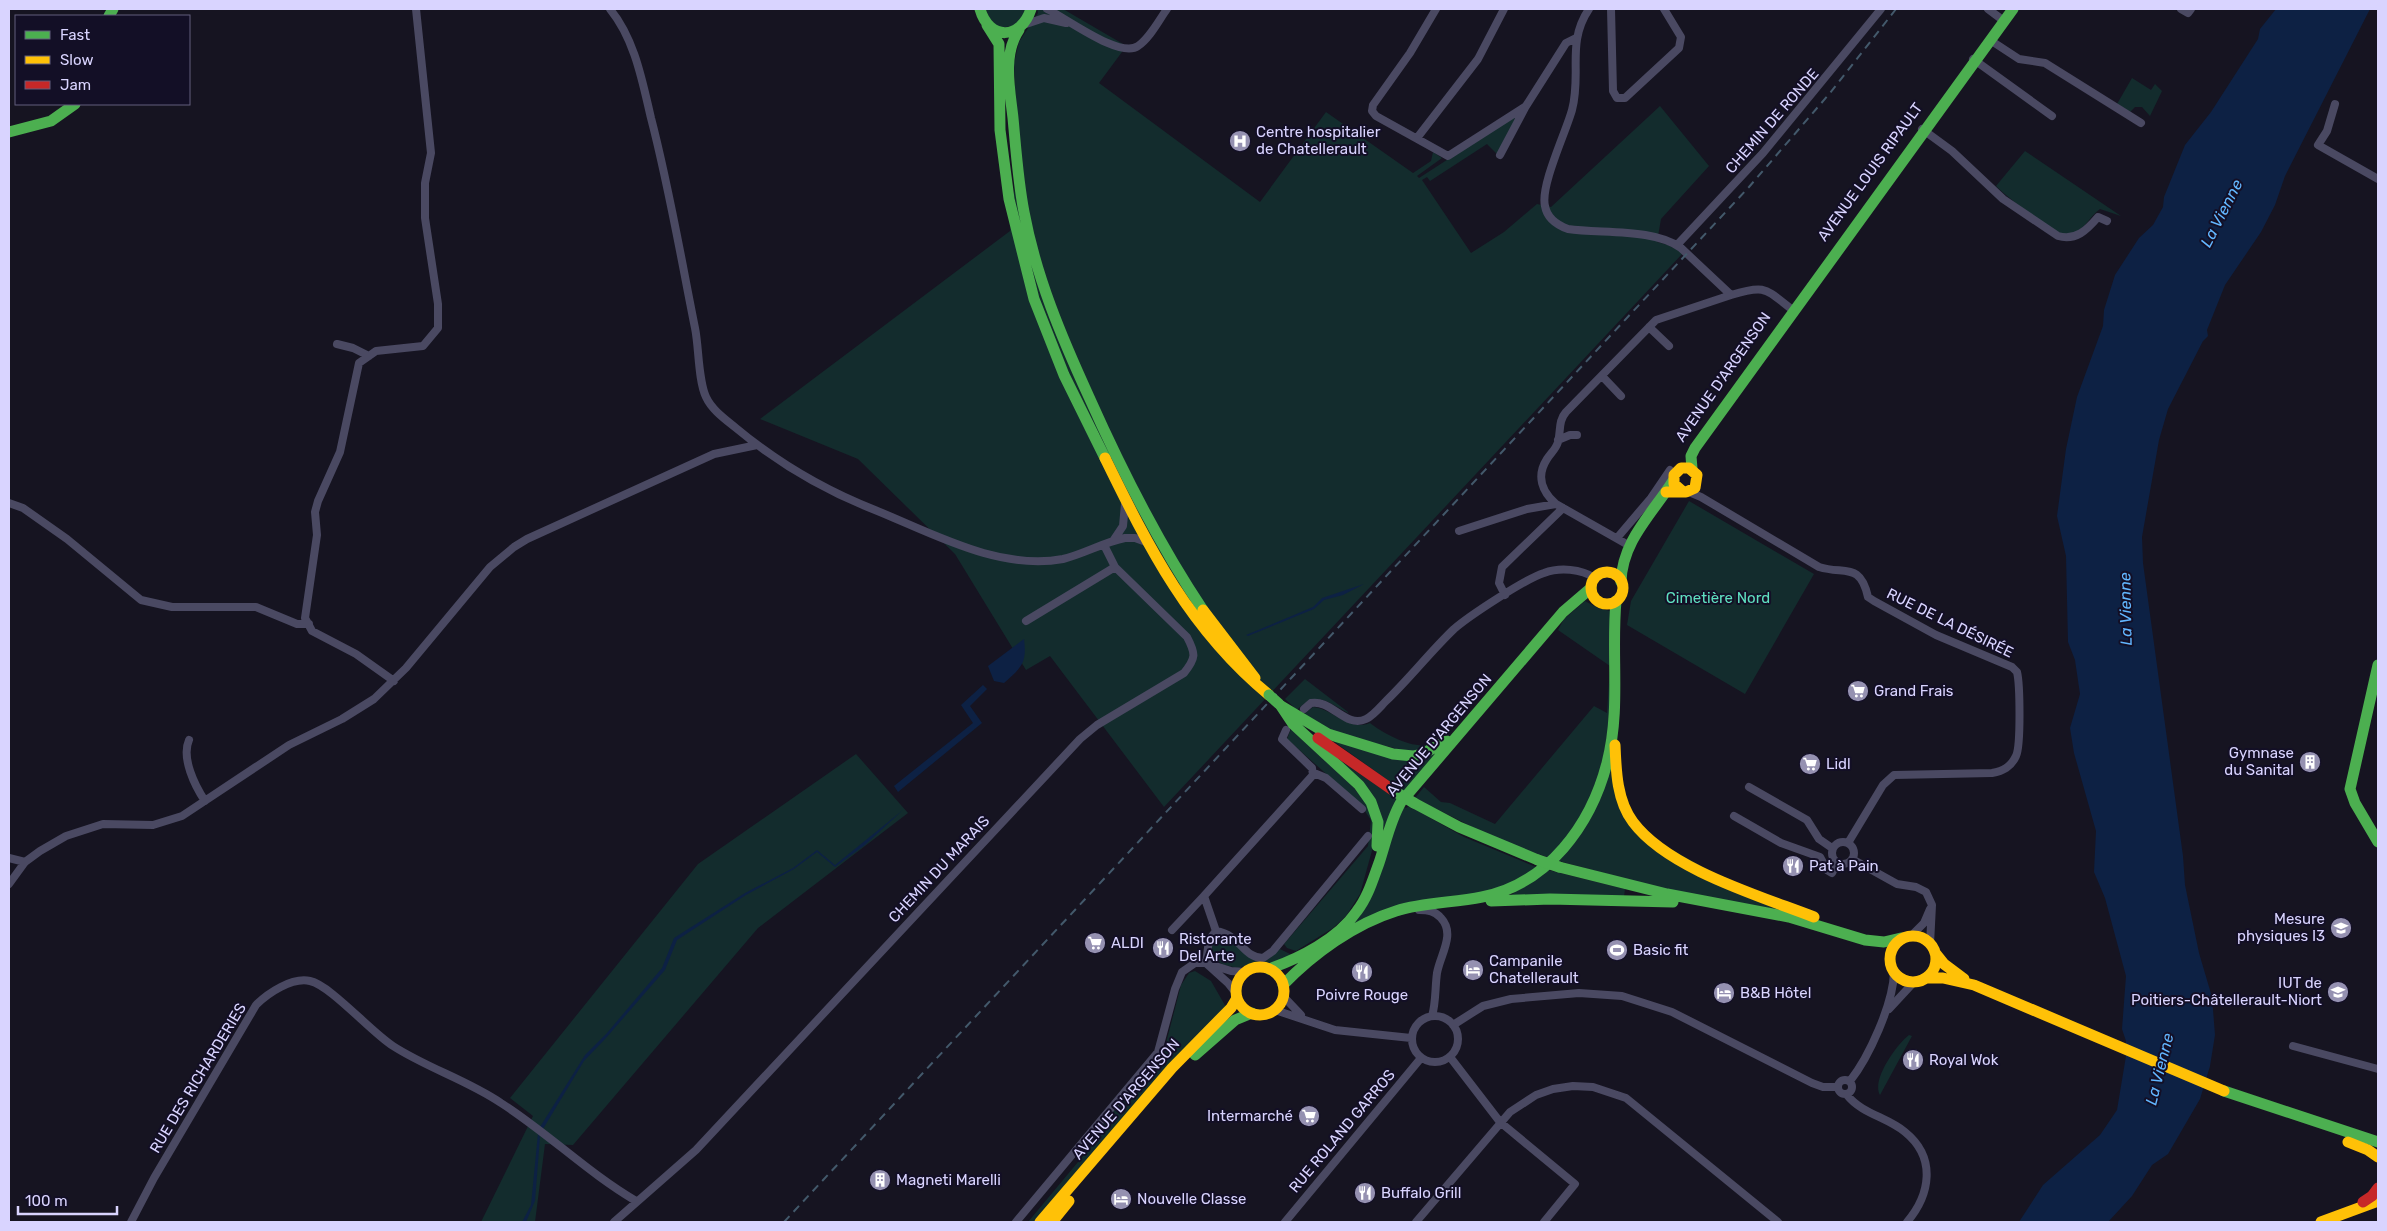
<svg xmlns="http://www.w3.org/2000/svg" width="2387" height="1231" font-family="Rubik,sans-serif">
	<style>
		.green { fill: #132c2d }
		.water { fill: #0d2144 }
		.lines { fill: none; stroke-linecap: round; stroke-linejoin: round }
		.street { stroke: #4a4962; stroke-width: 8 }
		.fast { stroke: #4caf50; stroke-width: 11 }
		.slow { stroke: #ffc107; stroke-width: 11 }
		.jam { stroke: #c62828; stroke-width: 11 }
		.rail { stroke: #43596b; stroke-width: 2; stroke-dasharray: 8 6; stroke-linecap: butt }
		.fast-bridge { stroke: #4caf50; stroke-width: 11 }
		.labels { text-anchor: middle; stroke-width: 4; stroke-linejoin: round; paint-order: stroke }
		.street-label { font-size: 15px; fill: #d9d4ff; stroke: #130f26 }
		.poi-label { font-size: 15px; fill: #d9d4ff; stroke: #130f26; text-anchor: start }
		.park-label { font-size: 15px; fill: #5fe0c0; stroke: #130f26 }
		.water-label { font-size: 16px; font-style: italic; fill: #62b6ff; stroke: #130f26 }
	</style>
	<rect width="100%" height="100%" fill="#161421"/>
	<path class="green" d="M 986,9 L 1026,9 L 1026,10 L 1018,25 L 1000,28 L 990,20 Z
		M 1037,9 L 1063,9 L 1123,44 L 1122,52 L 1099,83 L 1260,202 L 1326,112 L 1413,173 L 1431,161 L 1433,152 L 1442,158 L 1417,176 L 1419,178 L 1518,114 L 1499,156 L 1487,144 L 1430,181 L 1427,177 L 1422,180 L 1471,253 L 1504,232 L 1537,204 L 1551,207 L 1660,106 L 1709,166 L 1661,219 L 1657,242 L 1668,245 L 1683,253 L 1164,807 L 1050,656 L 1026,670 L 955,554 L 858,459 L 760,419 L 1010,231 L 1018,158 L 1014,63 L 1019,42 L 1038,13 Z
		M 2132,78 L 2151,90 L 2155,84 L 2162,91 L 2150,116 L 2142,107 L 2135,107 L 2130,112 L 2117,104 Z
		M 2025,151 L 2121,216 L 2100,209 C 2090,216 2086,228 2074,233 C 2071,234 2066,235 2063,234 C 2049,230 2007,197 1996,186 Z
		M 1689,501 L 1814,574 L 1745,694 L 1627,625 L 1631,601 Z
		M 1585,601 L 1598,608 L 1610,611 C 1612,676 1614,744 1589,805 C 1583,820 1561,844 1550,858 L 1502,842 L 1415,798 L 1424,787 L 1441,802 L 1450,803 L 1495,824 L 1594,706 L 1607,713 L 1610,666 L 1558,630 L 1564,619 Z
		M 1305,679 L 1348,712 L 1348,713 C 1327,702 1317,690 1297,710 L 1285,699 Z
		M 1313,707 C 1334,709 1348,732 1370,723 C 1384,734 1417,752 1434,743 C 1440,740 1445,733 1449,729 L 1437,745 L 1416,753 L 1334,734 L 1303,715 Z
		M 1291,729 L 1345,777 L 1372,810 L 1373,847 L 1360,894 L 1346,916 L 1333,928 L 1296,951 L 1287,948 L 1284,944 L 1368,846 L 1371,820 L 1360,804 L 1287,739 Z
		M 1322,733 L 1344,741 L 1435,754 L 1403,791 Z
		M 856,754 L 908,813 L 758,928 L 573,1145 L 545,1144 L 535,1222 L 481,1222 L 533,1116 L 510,1098 L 698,864 Z
		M 1334,756 L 1398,800 L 1383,829 Z
		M 1609,762 L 1633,828 L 1780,910 L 1667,890 L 1555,860 Z
		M 1409,806 L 1464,837 L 1536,867 L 1512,885 L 1353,928 L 1403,807 L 1406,808 Z
		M 1544,869 L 1625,889 L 1624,897 L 1509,897 Z
		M 1223,935 L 1267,959 L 1280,949 L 1292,955 L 1269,964 L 1254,963 L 1238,968 L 1224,965 L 1211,957 L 1212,941 Z
		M 1195,971 L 1211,981 L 1226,1007 L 1035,1222 L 1028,1222 L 1103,1132 L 1099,1128 L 1164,1051 L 1181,985 L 1189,973 Z
		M 1909,1035 L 1912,1036 L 1880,1095 C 1871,1080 1897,1044 1909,1035 Z"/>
	<path class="water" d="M 2276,9 L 2370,9 L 2285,176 L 2275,205 L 2261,232 L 2225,285 L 2207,330 L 2208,336 L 2203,341 L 2168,409 L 2159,440 L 2142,537 L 2143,563 L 2183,856 L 2185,885 L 2199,953 L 2212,997 L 2215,1035 L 2210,1066 L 2200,1099 L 2168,1154 L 2152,1165 L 2132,1196 L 2108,1222 L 2019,1222 L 2043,1185 L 2100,1135 L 2117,1110 L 2126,1056 L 2126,1041 L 2122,1029 L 2126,976 L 2105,898 L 2094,872 L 2096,831 L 2074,753 L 2070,728 L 2080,694 L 2075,660 L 2068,642 L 2066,556 L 2057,516 L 2066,449 L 2077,397 L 2103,326 L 2104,310 L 2115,275 L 2139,238 L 2153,225 L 2163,207 L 2164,197 L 2185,145 L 2211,112 L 2258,39 L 2260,29 Z
		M 1364,584 L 1343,595 L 1324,600 L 1314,609 L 1248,636 L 1246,635 L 1313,607 L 1322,598 Z
		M 1024,639 C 1027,663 1022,667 1004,683 L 994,681 L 988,666 Z
		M 983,685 L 987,689 L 970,706 L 982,723 L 898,792 L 894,786 L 973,723 L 961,705 Z
		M 903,810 L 865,845 L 835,867 L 817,852 L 794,869 L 746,895 L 677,940 L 665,970 L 606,1038 L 584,1061 L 543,1129 L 540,1127 L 585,1055 L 607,1033 L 662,968 L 674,938 L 745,893 L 793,868 L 817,850 L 835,865 Z
		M 538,1133 L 540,1137 L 535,1201 L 526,1222 L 522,1222 L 531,1205 Z"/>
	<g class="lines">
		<path class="street" d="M 610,9 C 635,40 642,80 651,118 C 669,187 681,258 695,328 C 699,347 698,380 706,397 C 712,410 725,419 736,428 C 778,463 824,490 875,510 C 932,533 999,571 1063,559 C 1084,554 1104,542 1125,538 L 1135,538 L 1146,542
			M 1047,9 C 1066,18 1120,59 1138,46 C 1150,38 1159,20 1167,9
			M 1436,9 L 1410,53 L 1373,105 L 1372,111 L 1376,116 L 1448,156 L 1526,106 L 1566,43 L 1576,38
			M 1589,9 C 1566,43 1582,73 1572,110 C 1566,132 1540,186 1545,206 C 1547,218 1557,225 1568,229 C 1601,234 1654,228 1681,248 L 1731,295 C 1767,284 1765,289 1794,311
			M 1611,9 L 1613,91 L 1617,98 L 1625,98 L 1679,48 L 1681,37 L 1664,9
			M 1988,9 L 2004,21
			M 2181,9 L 2188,13 L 2191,9
			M 1026,24 L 1044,18 L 1066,23
			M 1990,40 L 2019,59 L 2045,63 L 2141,123
			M 1973,59 L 2052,116
			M 2335,104 L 2327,131 L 2318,145 L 2378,179
			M 1922,129 L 1952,151 L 2003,199 L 2058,236 C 2076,241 2087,230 2098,217 L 2107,221
			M 1417,138 L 1478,59 L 1504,9
			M 1500,155 L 1526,106
			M 1677,245 L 1763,153 L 1881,9
			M 1649,327 L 1669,346
			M 337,344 L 353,348 L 369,356
			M 1602,376 L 1621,396
			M 1558,440 L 1570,435 L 1577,435
			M 1689,492 L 1701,497 L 1819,567 C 1845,575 1860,562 1868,597 L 1874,601 L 1936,635 L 2012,667 L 2017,672 C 2020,684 2021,746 2016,756 C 2011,767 2003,771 1992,773 L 1894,775 L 1883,785 L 1848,843
			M 9,503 L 23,508 L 67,539 L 141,600 L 172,607 L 256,607 L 297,624 L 309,624
			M 1556,504 C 1542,492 1536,476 1547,459 C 1551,453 1556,449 1558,442 C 1561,431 1558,421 1566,412 L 1656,320 L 1731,295
			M 1459,531 L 1527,509 L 1556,504 L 1630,546
			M 1617,538 L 1651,498 L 1670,470
			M 1113,541 L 1123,526 L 1125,504
			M 1505,595 L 1499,583 L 1502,567 L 1563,508
			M 1026,621 L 1115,567
			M 394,681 L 356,654 L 312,631 L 305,618 L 317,535 L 315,512 L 318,501 L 340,452 L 359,363 L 376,351 L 423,346 L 438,328 L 438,304 L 425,218 L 425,183 L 431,153 L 416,9
			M 1304,709 L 1311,703 C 1331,699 1346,729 1366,719 C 1374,715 1380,707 1386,701 C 1410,678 1430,652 1454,629 C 1469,616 1525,579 1544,573 C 1560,567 1581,569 1595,578
			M 189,740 C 181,758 195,786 205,801
			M 1314,773 L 1326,778 L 1362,809
			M 1749,787 L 1807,820 L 1819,839 L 1832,848
			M 1734,816 L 1781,843 L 1820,857 L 1827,870 L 1832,873 L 1837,863
			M1832 853a11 11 0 1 1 22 0a11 11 0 1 1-22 0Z
			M 9,858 L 25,862
			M 1852,859 L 1897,884 L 1916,887 L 1926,892 L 1932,905 L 1930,944
			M 9,884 L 25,862 L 40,851 L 66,836 L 103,824 L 153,825 L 182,816 L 289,745 L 342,719 L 374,699 L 406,668 L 490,567 L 514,547 L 527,539 L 714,454 L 757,445
			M 1419,910 C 1428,910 1435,911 1441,918 C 1456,934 1440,955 1437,973 C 1435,987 1436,1003 1432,1016
			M 1172,930 L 1204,896
			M 1216,931 C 1241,935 1243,958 1263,958 L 1273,951 L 1368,836
			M 1912,935 L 1924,923 L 1930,909
			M 1206,963 L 1209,940 L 1216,931 L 1204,896 L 1313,775 L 1312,768 L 1282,739 L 1286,730
			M 1207,964 L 1228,983 L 1236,993
			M 1283,996 L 1301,1015
			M 1889,1009 L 1914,982
			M 1275,1010 L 1335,1030 L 1411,1038
			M1412 1039a23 23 0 1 1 46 0a23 23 0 1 1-46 0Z
			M 1453,1025 L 1483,1006 L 1511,999 L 1579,993 L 1622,996 L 1672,1012 L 1812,1083 L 1823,1087 L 1838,1087
			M 2293,1046 L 2378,1069
			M 1450,1057 L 1500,1122 L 1575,1184 L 1544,1222
			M1838 1087a7 7 0 1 1 14 0a7 7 0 1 1-14 0Z
			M 1850,1081 C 1869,1057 1893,1004 1894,973
			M 1847,1095 C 1862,1114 1887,1117 1905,1132 C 1937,1158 1930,1195 1907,1222
			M 131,1222 L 154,1178 L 256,1005 C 268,993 292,977 310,981 C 330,985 371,1032 393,1046 C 427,1068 467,1080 501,1103 C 548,1133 588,1173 636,1201
			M 614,1222 L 696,1150 L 1080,739 L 1097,725 L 1184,673 C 1196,658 1196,654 1187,637 L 1115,567 L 1104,545
			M 1016,1222 L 1158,1052 L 1175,989 L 1182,972 L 1195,963 L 1206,963 L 1231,971 L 1246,972
			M 1285,1222 L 1421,1058
			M 1416,1222 L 1510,1112 L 1536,1095 L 1553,1089 L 1573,1086 L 1593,1087 L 1626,1098 L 1778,1222"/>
		<path class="fast" d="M 980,9 C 989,41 1021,40 1031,9
			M 109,16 L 113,9
			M 987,25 L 999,44 L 1000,130 L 1009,199 L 1034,299 L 1064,375 L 1105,458
			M 1019,30 C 1002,55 1010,90 1013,118 C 1016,150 1018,181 1024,212 C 1036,277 1062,338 1089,397 C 1122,471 1158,543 1203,610
			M 9,132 L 51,121 L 75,104
			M 1692,469 L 1691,456 L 1695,448 L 2013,9
			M 1621,582 C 1622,541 1652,514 1673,481
			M 2378,665 L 2350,789 L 2355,803 L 2378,842
			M 1281,706 L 1328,734 L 1393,754 L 1413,756 L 1422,754 L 1447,741
			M 1281,706 L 1293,724 L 1359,785 L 1371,802 L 1378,822 L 1377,846
			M 1414,803 L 1459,827 L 1538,860
			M 1559,867 L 1667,894 L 1789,917 L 1865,940 L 1884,942 L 1901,938
			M 1491,901 L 1550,899 L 1673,902
			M 1269,969 C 1300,958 1338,939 1357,911 C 1368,897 1373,879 1379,863 C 1386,842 1390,821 1401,802 L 1563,612 L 1591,588
			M 1283,985 C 1313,954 1354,924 1396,911 C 1424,902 1454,903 1482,897 C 1548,884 1591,825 1607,763 C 1621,709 1611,655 1616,601
			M 1195,1055 L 1235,1020 L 1252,1013
			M 2224,1091 L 2378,1142"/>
		<path class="slow" d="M 1105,458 C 1149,548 1190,630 1269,695
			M 1666,492 L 1686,492 L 1695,488 L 1697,475 L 1689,468 L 1681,468 L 1674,475 L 1674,484 L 1682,491
			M1591 588a16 16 0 1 1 32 0a16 16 0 1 1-32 0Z
			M 1203,610 L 1255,678
			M 1615,745 C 1616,771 1617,801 1633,822 C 1668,869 1760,896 1814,917
			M1890 959a23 23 0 1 1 46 0a23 23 0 1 1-46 0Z
			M 1936,954 L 1944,964 L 1964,979
			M1236 991a24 24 0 1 1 48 0a24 24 0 1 1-48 0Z
			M 1926,978 L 1943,978 L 1974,985 L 2224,1091
			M 2348,1142 L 2368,1150 L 2378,1157
			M 1040,1222 L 1172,1068 L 1231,1008 L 1237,998
			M 1052,1222 L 1069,1201
			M 2321,1222 L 2378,1201"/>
		<path class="jam" d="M 1318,738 L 1394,791
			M 2363,1202 L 2372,1196 L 2378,1188"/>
		<path class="rail" d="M 784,1222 L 1749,187 L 1830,93 L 1896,9"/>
		<path class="fast-bridge" d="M 1269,695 L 1279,704
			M 1394,791 L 1414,803
			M 1538,860 L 1559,867"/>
	</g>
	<defs>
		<g id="hospital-disc" transform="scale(1.125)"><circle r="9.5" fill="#9591b1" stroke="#130f26"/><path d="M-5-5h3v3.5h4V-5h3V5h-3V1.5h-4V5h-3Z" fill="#fff"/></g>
		<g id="supermarket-disc" transform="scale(1.125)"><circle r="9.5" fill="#9591b1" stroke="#130f26"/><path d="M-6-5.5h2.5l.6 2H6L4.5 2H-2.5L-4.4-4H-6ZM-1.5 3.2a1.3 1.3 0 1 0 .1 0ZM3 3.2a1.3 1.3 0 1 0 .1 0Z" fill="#fff"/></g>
		<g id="building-disc" transform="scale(1.125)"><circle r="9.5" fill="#9591b1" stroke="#130f26"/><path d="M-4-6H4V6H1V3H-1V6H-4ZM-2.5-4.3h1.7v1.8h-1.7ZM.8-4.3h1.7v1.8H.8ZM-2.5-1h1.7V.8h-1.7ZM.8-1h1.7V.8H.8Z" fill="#fff"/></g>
		<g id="restaurant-disc" transform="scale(1.125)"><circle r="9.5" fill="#9591b1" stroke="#130f26"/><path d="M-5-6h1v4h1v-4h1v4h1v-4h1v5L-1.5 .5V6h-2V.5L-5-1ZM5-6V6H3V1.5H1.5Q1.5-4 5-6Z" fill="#fff"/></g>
		<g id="university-disc" transform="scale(1.125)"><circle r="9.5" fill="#9591b1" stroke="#130f26"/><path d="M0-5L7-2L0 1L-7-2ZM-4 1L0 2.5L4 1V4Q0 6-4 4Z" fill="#fff"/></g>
		<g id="stadium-disc" transform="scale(1.125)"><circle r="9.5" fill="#9591b1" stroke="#130f26"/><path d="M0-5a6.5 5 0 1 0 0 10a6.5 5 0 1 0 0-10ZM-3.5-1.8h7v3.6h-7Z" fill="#fff"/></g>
		<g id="hotel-disc" transform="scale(1.125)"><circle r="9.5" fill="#9591b1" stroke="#130f26"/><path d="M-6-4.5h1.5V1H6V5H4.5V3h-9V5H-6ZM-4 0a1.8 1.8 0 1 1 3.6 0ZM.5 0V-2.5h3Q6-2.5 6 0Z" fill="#fff"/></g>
	</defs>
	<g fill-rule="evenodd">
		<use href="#hospital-disc" x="1240" y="141"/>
		<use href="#supermarket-disc" x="1858" y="691"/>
		<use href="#building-disc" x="2310" y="762"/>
		<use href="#supermarket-disc" x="1810" y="764"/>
		<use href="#restaurant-disc" x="1793" y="866"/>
		<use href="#university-disc" x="2341" y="928"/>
		<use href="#supermarket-disc" x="1095" y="943"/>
		<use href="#restaurant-disc" x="1163" y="948"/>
		<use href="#stadium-disc" x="1617" y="950"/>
		<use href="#hotel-disc" x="1473" y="970"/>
		<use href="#restaurant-disc" x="1362" y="972"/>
		<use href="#university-disc" x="2338" y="992"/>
		<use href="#hotel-disc" x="1724" y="993"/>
		<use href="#restaurant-disc" x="1913" y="1060"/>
		<use href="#supermarket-disc" x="1309" y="1116"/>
		<use href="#building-disc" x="880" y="1180"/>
		<use href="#restaurant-disc" x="1365" y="1193"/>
		<use href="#hotel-disc" x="1121" y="1199"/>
	</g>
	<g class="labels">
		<g class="street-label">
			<text transform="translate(1772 121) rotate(-49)" y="5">CHEMIN DE RONDE</text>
			<text transform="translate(1870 172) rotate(-54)" y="5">AVENUE LOUIS RIPAULT</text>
			<text transform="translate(1723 377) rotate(-55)" y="5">AVENUE D'ARGENSON</text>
			<text transform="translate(1950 623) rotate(26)" y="5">RUE DE LA DÉSIRÉE</text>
			<text transform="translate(1439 735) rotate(-50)" y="5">AVENUE D'ARGENSON</text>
			<text transform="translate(939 869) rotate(-47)" y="5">CHEMIN DU MARAIS</text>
			<text transform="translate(198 1078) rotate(-59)" y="5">RUE DES RICHARDERIES</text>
			<text transform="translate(1126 1099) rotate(-49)" y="5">AVENUE D'ARGENSON</text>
			<text transform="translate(1342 1131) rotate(-50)" y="5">RUE ROLAND GARROS</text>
		</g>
		<g class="poi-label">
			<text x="1256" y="137">Centre hospitalier<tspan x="1256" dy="17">de Chatellerault</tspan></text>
			<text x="1874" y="696">Grand Frais</text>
			<text x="2294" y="758" text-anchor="end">Gymnase<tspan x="2294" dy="17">du Sanital</tspan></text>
			<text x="1826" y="769">Lidl</text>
			<text x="1809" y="871">Pat à Pain</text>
			<text x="2325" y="924" text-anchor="end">Mesure<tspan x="2325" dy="17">physiques I3</tspan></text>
			<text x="1179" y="944">Ristorante<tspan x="1179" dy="17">Del Arte</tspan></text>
			<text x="1111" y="948">ALDI</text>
			<text x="1633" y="955">Basic fit</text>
			<text x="1489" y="966">Campanile<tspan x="1489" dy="17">Chatellerault</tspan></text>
			<text x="2322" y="988" text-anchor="end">IUT de<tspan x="2322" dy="17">Poitiers-Châtellerault-Niort</tspan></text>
			<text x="1740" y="998">B&amp;B Hôtel</text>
			<text x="1362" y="1000" text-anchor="middle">Poivre Rouge</text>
			<text x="1929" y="1065">Royal Wok</text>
			<text x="1293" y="1121" text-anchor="end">Intermarché</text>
			<text x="896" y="1185">Magneti Marelli</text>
			<text x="1381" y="1198">Buffalo Grill</text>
			<text x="1137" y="1204">Nouvelle Classe</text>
		</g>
		<g class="park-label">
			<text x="1718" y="603">Cimetière Nord</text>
		</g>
		<g class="water-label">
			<text transform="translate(2221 213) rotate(-63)" y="6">La Vienne</text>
			<text transform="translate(2125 609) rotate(-91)" y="6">La Vienne</text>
			<text transform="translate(2159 1069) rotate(-76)" y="6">La Vienne</text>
		</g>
	</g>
	<rect width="2387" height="1231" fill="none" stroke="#d9d4ff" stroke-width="20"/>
	<rect x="15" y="15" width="175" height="90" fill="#130f26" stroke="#625e7d"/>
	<rect x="25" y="31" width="25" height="8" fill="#4caf50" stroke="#625e7d"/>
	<text x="60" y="40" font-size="15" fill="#d9d4ff">Fast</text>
	<rect x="25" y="56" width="25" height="8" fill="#ffc107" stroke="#625e7d"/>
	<text x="60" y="65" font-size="15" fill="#d9d4ff">Slow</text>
	<rect x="25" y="81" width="25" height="8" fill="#c62828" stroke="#625e7d"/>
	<text x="60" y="90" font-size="15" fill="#d9d4ff">Jam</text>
	<path d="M18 1206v8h99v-8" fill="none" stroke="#d9d4ff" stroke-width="2.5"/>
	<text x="25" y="1206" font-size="15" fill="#d9d4ff" stroke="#130f26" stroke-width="4" paint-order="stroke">100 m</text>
</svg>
